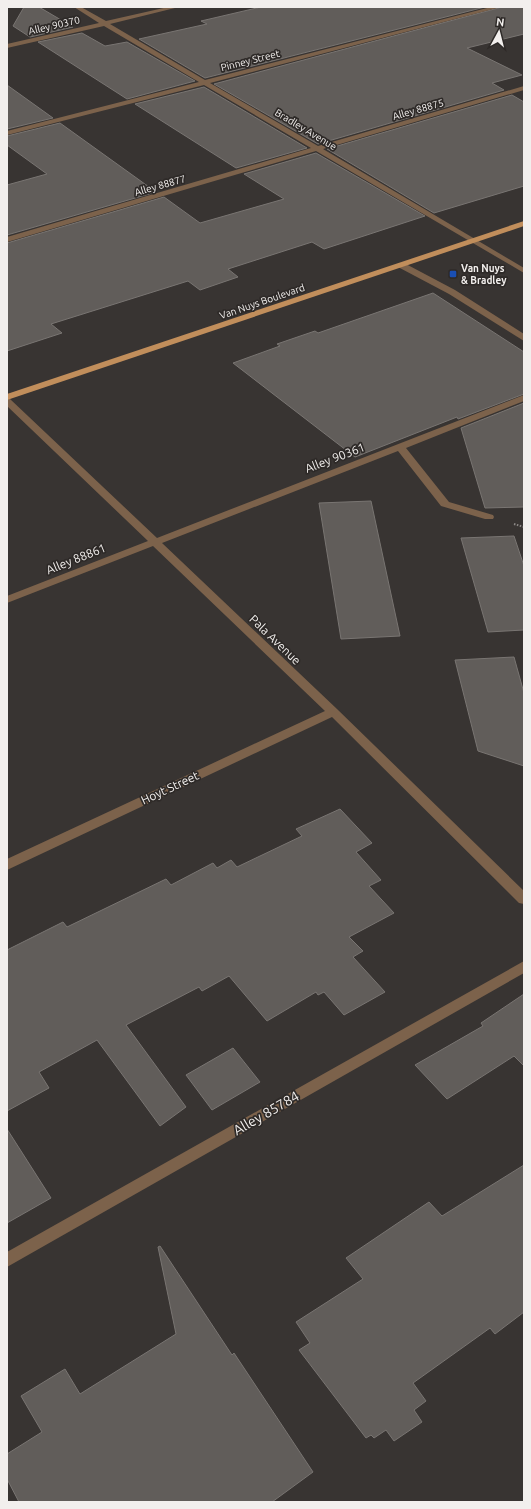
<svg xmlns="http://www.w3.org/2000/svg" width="531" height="1509" font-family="Ubuntu,sans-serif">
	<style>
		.building { fill: #615d5a; stroke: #797572 }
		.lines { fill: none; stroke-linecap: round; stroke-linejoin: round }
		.path { stroke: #8c8886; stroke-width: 2; stroke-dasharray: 1.5 1.5; stroke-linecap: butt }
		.minor { fill: #7c624b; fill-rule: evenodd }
		.major { fill: #c18e5b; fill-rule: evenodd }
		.transit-dot { fill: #1a4fb4; stroke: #2e2a28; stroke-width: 1.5 }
		.labels { text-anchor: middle; stroke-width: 3.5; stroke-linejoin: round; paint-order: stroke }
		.far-street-label { font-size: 10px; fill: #f2efed; stroke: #2e2a28 }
		.far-poi-label { font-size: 10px; font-weight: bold; fill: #f2efed; stroke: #2e2a28; text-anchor: start }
		.street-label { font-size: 12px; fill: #f2efed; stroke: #2e2a28 }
		.near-street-label { font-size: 14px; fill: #f2efed; stroke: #2e2a28 }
	</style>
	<rect width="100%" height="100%" fill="#383432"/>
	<path class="building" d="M 24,7 L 39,7 L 73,27 L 30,37 L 13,26 Z
		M 261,7 L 485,7 L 205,78 L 139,39 L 207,24 L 201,21 Z
		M 502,7 L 524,7 L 524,34 L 467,48 L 522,75 L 492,83 L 504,90 L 318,144 L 214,84 Z
		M 82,33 L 105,46 L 127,42 L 195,81 L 127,99 L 38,42 Z
		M 7,85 L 53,118 L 7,129 Z
		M 204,87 L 307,148 L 236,168 L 135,104 Z
		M 512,95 L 524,102 L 524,186 L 434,213 L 327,149 Z
		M 60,123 L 156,192 L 7,235 L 7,185 L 47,174 L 7,145 L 7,136 Z
		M 316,153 L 425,216 L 324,249 L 312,242 L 228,269 L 238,277 L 200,290 L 188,281 L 51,324 L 62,333 L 7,351 L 7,243 L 164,197 L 200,223 L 284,199 L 244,174 Z
		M 433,293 L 524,352 L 524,394 L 458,419 L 457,417 L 355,457 L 233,363 L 280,346 L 277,344 L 315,331 L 318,333 Z
		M 524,403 L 524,507 L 485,508 L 461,428 Z
		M 371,501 L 400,636 L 341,639 L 319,503 Z
		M 514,536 L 524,566 L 524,630 L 488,632 L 461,538 Z
		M 514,657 L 524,693 L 524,766 L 478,751 L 455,660 Z
		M 340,809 L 372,843 L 356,852 L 381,880 L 369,886 L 394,913 L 349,937 L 363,951 L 353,957 L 385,992 L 344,1015 L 324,992 L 318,995 L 316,992 L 267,1021 L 229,976 L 202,991 L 199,987 L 126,1025 L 186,1107 L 160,1126 L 97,1040 L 39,1072 L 49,1088 L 7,1111 L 7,950 L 63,922 L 67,927 L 166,879 L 171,885 L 213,863 L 217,868 L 231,860 L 237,867 L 302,836 L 296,829 Z
		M 524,994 L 524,1066 L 514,1056 L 447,1099 L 415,1065 L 483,1026 L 481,1023 Z
		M 233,1048 L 260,1082 L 212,1110 L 186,1075 Z
		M 7,1129 L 51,1198 L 7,1223 Z
		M 524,1165 L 524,1312 L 495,1334 L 490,1328 L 413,1383 L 426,1401 L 414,1410 L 422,1422 L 394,1441 L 386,1430 L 374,1438 L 371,1435 L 366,1438 L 299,1350 L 310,1343 L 296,1322 L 363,1279 L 346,1258 L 429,1202 L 442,1216 Z
		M 160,1246 L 232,1355 L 234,1353 L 313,1472 L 272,1502 L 19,1502 L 7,1479 L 7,1454 L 42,1432 L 21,1396 L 65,1369 L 80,1394 L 176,1334 L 158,1247 Z"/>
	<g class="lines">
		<path class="path" d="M 514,524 L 524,527"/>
		<path class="minor" d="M 74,7 L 81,7 L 106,21 L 168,7 L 179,7 L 110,24 L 205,80 L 491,7 L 501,7 L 210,83 L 318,146 L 524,86 L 524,90 L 323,149 L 524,268 L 524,273 L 316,151 L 7,242 L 7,237 L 311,148 L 204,85 L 7,135 L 7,131 L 199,82 L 104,26 L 7,48 L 7,44 L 99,23 Z
			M 398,263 L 404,263 L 455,290 L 524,334 L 524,341 L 449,294 L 398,267 Z
			M 524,395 L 524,401 L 406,448 L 449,502 L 493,515 L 494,517 L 493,519 L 485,519 L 441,506 L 398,451 L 162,543 L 337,709 L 524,891 L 524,904 L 519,903 L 332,717 L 7,870 L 7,859 L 325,711 L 153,546 L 7,603 L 7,596 L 148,541 L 7,406 L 7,398 L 10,399 L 157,538 Z
			M 524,961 L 524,973 L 7,1267 L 7,1252 Z"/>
		<path class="major" d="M 524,221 L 524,226 L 7,400 L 7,394 Z"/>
	</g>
	<rect class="transit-dot" x="449" y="270" width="8" height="8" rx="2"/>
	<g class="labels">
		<g class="far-street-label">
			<text transform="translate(54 25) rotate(-13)" y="4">Alley 90370</text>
			<text transform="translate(250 60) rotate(-14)" y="4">Pinney Street</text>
			<text transform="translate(418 109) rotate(-16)" y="4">Alley 88875</text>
			<text transform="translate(306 129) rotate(31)" y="4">Bradley Avenue</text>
			<text transform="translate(160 185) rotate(-16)" y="4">Alley 88877</text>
			<text transform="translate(262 301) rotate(-19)" y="4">Van Nuys Boulevard</text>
		</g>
		<g class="far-poi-label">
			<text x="461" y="272">Van Nuys<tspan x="461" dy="12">&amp; Bradley</tspan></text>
		</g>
		<g class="street-label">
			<text transform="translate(335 458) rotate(-21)" y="4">Alley 90361</text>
			<text transform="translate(76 559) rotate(-22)" y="4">Alley 88861</text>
			<text transform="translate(275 640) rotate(44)" y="4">Pala Avenue</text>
			<text transform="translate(170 788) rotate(-25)" y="4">Hoyt Street</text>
		</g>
		<g class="near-street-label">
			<text transform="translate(266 1113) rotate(-30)" y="5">Alley 85784</text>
		</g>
	</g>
	<rect width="531" height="1509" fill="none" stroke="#f2efed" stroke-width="16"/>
	<g transform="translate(499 32) rotate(7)" stroke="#2e2a28" stroke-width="3" paint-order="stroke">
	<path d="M0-3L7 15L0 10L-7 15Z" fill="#f2efed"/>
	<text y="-6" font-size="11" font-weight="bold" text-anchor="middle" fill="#f2efed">N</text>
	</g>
</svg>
